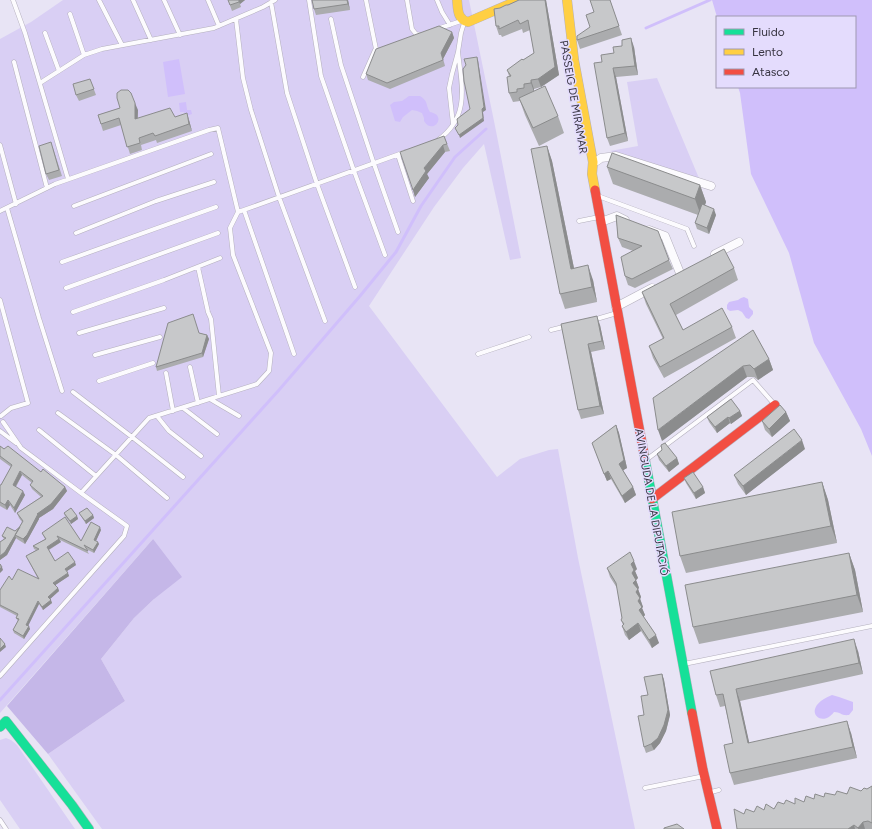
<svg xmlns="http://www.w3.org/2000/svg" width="872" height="829" font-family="Figtree,sans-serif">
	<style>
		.green { fill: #d9cff4 }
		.forest { fill: #c5b7e8 }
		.water { fill: #d0bffb }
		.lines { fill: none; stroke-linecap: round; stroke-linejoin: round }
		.stream { stroke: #d0bffb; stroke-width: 3 }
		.lane-casing { stroke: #b4b0bd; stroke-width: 5 }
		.street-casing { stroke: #b4b0bd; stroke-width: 9 }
		.fast-casing { stroke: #b4b0bd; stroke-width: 10 }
		.slow-casing { stroke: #b4b0bd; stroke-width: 10 }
		.jam-casing { stroke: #b4b0bd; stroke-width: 10 }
		.lane { stroke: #fcfbfe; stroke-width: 4 }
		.street { stroke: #fcfbfe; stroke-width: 8 }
		.fast { stroke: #16e098; stroke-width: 9 }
		.slow { stroke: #ffcf43; stroke-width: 9 }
		.jam { stroke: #f24e42; stroke-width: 9 }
		.wall { fill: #abacae }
		.shaded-wall { fill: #8b8c8d }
		.building { fill: #c7c8ca; stroke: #8b8c8d }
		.labels { text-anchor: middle; stroke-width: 3; stroke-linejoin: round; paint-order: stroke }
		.street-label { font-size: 11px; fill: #373441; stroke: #e4dcfd }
	</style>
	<rect width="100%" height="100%" fill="#e8e4f5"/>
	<path class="green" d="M 63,0 L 469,0 L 494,121 L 521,258 L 510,260 L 484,144 L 463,168 L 434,207 L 369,306 L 497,477 L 520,459 L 549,450 L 558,449 L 578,558 L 635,829 L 102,829 L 48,754 L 125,701 L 101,659 L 134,618 L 154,599 L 153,539 L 0,713 L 0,39 L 31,22 Z
		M 657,78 L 701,183 L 610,151 L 638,146 L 627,82 Z
		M 6,738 L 11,740 L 17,745 L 75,829 L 20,829 L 0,800 L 0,740 Z"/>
	<path class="forest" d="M 153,539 L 182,577 L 154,599 L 134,618 L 101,659 L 125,701 L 48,754 L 7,706 Z"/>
	<path class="water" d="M 712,0 L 872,0 L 872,456 L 861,429 L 814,343 L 789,253 L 751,174 L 740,93 L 738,87 L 855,87 L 855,17 L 717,17 Z
		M 179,59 L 185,94 L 168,97 L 163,62 Z
		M 409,96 L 420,96 C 429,102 425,104 430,112 C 448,115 433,136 424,121 L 424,118 L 422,113 L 417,111 L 412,110 L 403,117 L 400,122 L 395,121 L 390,105 L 394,102 L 402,101 Z
		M 186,102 L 187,110 L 191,110 L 192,114 L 186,116 L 184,112 L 180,112 L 179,103 Z
		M 744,297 L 748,299 L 749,307 L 753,311 L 753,314 L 749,319 L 746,318 L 742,312 L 738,310 L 730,311 L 727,309 L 727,305 L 729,302 L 738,300 L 741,298 Z
		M 832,695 L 839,697 L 853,702 L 853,710 L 849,715 C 841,716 841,712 834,712 C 821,730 799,708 832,695 Z"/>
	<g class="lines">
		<path class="stream" d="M 646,28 L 710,0
			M 0,700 L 279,390 L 360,296 L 396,252 L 421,206 L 455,157 L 486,129"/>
		<g class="lane-casing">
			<path id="lane" d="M 13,0 L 25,33 L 68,179
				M 99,0 L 122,45
				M 133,0 L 151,40
				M 164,0 L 180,35
				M 208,0 L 219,26
				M 309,0 L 321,76 L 354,171 L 385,255
				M 366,0 L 376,49
				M 407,0 L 412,29 L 416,34 L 422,35
				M 437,0 L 442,12 L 450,25
				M 271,2 L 287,93 L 317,184 L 355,287
				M 70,14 L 84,55
				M 236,19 L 243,78 L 251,110 L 279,197 L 325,321
				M 331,19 L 341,65 L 374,164 L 398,232
				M 437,29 L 461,21
				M 45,33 L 59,71
				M 14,62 L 47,188
				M 363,77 L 375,50
				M 40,83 L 84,55 L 102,49 L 214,28 L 263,7 L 275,0
				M 453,124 L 449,88 L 452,74 L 458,52 L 461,33 L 464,23
				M 438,140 C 470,117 462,87 458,52
				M 0,145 L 16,204
				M 398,155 L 413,201
				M 598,196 L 687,229 L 694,246
				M 74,206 L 211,154
				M 7,208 L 39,318 L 62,391
				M 244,210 L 294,354
				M 0,211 L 55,184 L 209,130 L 218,128 L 238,212 L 405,152
				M 579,221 L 599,217
				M 76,233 L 156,201 L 214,182
				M 62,262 L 216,207
				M 198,267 L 208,312 L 211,319 L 219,396
				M 66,288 L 218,233
				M 0,300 L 28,403 L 11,408 L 1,416
				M 73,312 L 164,280 L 220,258
				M 593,320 L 617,313
				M 551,330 L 567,326
				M 79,333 L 164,308
				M 478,354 L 529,337
				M 95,355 L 160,337
				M 190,367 L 198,403
				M 166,373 L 173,411
				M 99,381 L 153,363
				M 73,392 L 132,437 L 183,477
				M 210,399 L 239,416
				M 183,408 L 217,434
				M 58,413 L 116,455 L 167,498
				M 157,416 L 169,431 L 201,456
				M 39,430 L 96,476
				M 0,431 L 16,443
				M 646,460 L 753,380 L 775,405
				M 81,493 L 149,418 L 257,384 L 269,371 L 271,353 L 233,255 L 230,228 L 238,212
				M 684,664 L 872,626
				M 0,676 L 124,536 L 127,526 L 81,493 L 21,448 L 3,422
				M 645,788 L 704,776
				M 711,792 L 719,790
				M 0,820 L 6,829"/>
		</g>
		<g class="street-casing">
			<path id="street" d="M 597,161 L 601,158 L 616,156 L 711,186
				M 601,222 L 617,216 L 625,220
				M 649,230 L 665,236 L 680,273
				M 715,254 L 739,242
				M 616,307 L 652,288"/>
		</g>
		<g class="fast-casing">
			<path id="fast" d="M 644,454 L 692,713
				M 0,727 L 6,721 L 72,805 L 89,829"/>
		</g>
		<g class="slow-casing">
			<path id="slow" d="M 457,0 C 458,9 457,19 468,22 L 519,0
				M 567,0 L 574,60 L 593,162 L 592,174 L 595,190"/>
		</g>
		<g class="jam-casing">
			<path id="jam" d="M 595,190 L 644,454
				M 652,499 L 775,405
				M 692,713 L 703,770 L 717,829"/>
		</g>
		<use href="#lane" class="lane"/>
		<use href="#street" class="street"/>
		<use href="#fast" class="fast"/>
		<use href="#slow" class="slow"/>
		<use href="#jam" class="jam"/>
	</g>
	<path class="wall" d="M 228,0 L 245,0 L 240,4 L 241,7 L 232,11 Z
		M 312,0 L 348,0 L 350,10 L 316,15 L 314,9 Z
		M 519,0 L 546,0 L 559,75 L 541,87 L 534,89 L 534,91 L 558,116 L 564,133 L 539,146 L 525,115 L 520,101 L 513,102 L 509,93 L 509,76 L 507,70 L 523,60 L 534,53 L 530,30 L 523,33 L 522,29 L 502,37 L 501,35 L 499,35 L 496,26 L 500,8 Z
		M 610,0 L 622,35 L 580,49 L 577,40 L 590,27 L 594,12 Z
		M 452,32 L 454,38 L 443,59 L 445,66 L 390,89 L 368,80 L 366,74 Z
		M 634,47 L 638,75 L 616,77 L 628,141 L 610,146 L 607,138 L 602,62 L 614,53 Z
		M 90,79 L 96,95 L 79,101 L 76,95 Z
		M 120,108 L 138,110 L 138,118 L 175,117 L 189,120 L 192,131 L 157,143 L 156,140 L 141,145 L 142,150 L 130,154 L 121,125 L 103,131 L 98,115 Z
		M 444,136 L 450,151 L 445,152 L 427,174 L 429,178 L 415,197 L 413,190 Z
		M 547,146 L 552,161 L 574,268 L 593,280 L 597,302 L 565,309 L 560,294 Z
		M 53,148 L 62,176 L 49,180 L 46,174 Z
		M 607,167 L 700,185 L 706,202 L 705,205 L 716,215 L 709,234 L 697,229 L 695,223 L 698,215 L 613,184 Z
		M 616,215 L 669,260 L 673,269 L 635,288 L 628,285 L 625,276 L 633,251 L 622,247 L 618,238 Z
		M 734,268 L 738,280 L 676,315 L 683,330 L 732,327 L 736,338 L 664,378 L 653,358 L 649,346 L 663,339 L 646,304 L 642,292 Z
		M 561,324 L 600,325 L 605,349 L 591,352 L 604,414 L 581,419 L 578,410 Z
		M 753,330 L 769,359 L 773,370 L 758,380 L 754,377 L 747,377 L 662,441 Z
		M 199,333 L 207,335 L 209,339 L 203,357 L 157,371 L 156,367 Z
		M 740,411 L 742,416 L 731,424 L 730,423 L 717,433 L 709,422 L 707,417 Z
		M 786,412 L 790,421 L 772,437 L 765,430 L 762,421 Z
		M 616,425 L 619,433 L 627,468 L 623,470 L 633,487 L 636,495 L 625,503 L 611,479 L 607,481 L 592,443 Z
		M 0,446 L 65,487 L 67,491 L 53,509 L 39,518 L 39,519 L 28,539 L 25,544 L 17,539 L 16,538 L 7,555 L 0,560 L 0,542 L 4,539 L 2,536 L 15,531 L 19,527 L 22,522 L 19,518 L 17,513 L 41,497 L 32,489 L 30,485 L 32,483 L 22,475 L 16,487 L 25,495 L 15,513 L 10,505 L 7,510 L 0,506 L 0,485 L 1,485 L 11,467 L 0,459 Z
		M 805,449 L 746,495 L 738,484 L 734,475 Z
		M 662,450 L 677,458 L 679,464 L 669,472 L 659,460 L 657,454 Z
		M 684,478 L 703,487 L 705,493 L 696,499 L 686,483 Z
		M 822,482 L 828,500 L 837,543 L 686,573 L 680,556 Z
		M 64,513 L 77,516 L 78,519 L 71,524 L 65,516 Z
		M 79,513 L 93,515 L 94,518 L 86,524 L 81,516 Z
		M 101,530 L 96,541 L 99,544 L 94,553 L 86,549 L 89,554 L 60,540 L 61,542 L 49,550 L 55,561 L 76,565 L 67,571 L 69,576 L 55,585 L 58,588 L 59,591 L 50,599 L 52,603 L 43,610 L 39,604 L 28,626 L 30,629 L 24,639 L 14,633 L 13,630 L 18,621 L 16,618 L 17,616 L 0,607 L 0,608 L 0,590 L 12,580 L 38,579 L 26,556 L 36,550 L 34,549 L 33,546 L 45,539 L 42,533 L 81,541 Z
		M 849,553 L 855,570 L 863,612 L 699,644 L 693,627 Z
		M 607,568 L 637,569 L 635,571 L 638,578 L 636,580 L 639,588 L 638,589 L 641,597 L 640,598 L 643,607 L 642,608 L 645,615 L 643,617 L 659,643 L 652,648 L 641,631 L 629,640 L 625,635 L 622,626 L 623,625 L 621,620 L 622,618 L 617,588 L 610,577 Z
		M 858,651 L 863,674 L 740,701 L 749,743 L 851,733 L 857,758 L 734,785 L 730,773 L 733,743 L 725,706 L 720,707 L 716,695 Z
		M 662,674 L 664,680 L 670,715 L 666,731 L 660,743 L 654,750 L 646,753 L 644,747 L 644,715 L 648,695 Z
		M 872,786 L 872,829 L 737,829 L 744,814 L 774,809 L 784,804 L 795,804 L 824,797 L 861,791 L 867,789 Z"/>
	<path class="shaded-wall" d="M 238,0 L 245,0 L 240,4 Z
		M 347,0 L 348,0 L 350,10 L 348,4 Z
		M 545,0 L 546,0 L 559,75 L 541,87 L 538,79 Z
		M 452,32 L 454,38 L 443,59 L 445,66 L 441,53 Z
		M 631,38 L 634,47 L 638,75 L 635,66 Z
		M 477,57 L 478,60 L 486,110 L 483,112 L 484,121 L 460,138 L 459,135 L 482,109 Z
		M 613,68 L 616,77 L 628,141 L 625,133 Z
		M 531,80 L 534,89 L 534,92 L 531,83 Z
		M 135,103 L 138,110 L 137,126 L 135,119 Z
		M 187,113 L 189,120 L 192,131 L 189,124 Z
		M 443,145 L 445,152 L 427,174 L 429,178 L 415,197 L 413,190 L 424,168 Z
		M 547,146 L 552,161 L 577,283 L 571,269 Z
		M 700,185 L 706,202 L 701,216 L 695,199 Z
		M 714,209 L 716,215 L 709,234 L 707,228 Z
		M 588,265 L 593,280 L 597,302 L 592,287 Z
		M 597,316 L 600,325 L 605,349 L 602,341 Z
		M 207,335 L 209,339 L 203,357 L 202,353 Z
		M 588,344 L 591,352 L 604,414 L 600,406 Z
		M 769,359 L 773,370 L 758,380 L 754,369 Z
		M 743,366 L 747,377 L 662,441 L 658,430 Z
		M 740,411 L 742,416 L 731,424 L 729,418 Z
		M 786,412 L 790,421 L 772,437 L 769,429 Z
		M 728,417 L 730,423 L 717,433 L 715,427 Z
		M 616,425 L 619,433 L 627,468 L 622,471 L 619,464 Z
		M 802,440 L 805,449 L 746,495 L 743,486 Z
		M 677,458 L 679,464 L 669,472 L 666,466 Z
		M 20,471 L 22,475 L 14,489 L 13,485 Z
		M 608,471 L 611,479 L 607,481 L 604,474 Z
		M 822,482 L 828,500 L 837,543 L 831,526 Z
		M 65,487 L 67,491 L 53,509 L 39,518 L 39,519 L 28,539 L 25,544 L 23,539 L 37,514 Z
		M 633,487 L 636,495 L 625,503 L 622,496 Z
		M 703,487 L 705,493 L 696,499 L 694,493 Z
		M 23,491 L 25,495 L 15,513 L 14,508 Z
		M 8,500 L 10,505 L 7,510 L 5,505 Z
		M 93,515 L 94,518 L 86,524 L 85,521 Z
		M 77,516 L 78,519 L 71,524 L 70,521 Z
		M 100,527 L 101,530 L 95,543 L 94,540 Z
		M 15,535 L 16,538 L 7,555 L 0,560 L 0,556 Z
		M 59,539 L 61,542 L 48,550 L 47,547 Z
		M 98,542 L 99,544 L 94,553 L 93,550 Z
		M 849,553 L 855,570 L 863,612 L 857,595 Z
		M 634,561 L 637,569 L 635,571 L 638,578 L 635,581 L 632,573 L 631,564 Z
		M 75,562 L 76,565 L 67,571 L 65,569 Z
		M 2,567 L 3,570 L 0,573 L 0,569 Z
		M 68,573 L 69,576 L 54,586 L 53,583 Z
		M 636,580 L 639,588 L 638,589 L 641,597 L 640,599 L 643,607 L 642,608 L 645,615 L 642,619 L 639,610 L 638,601 L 633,583 Z
		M 58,588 L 59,591 L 49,600 L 48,597 Z
		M 51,600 L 52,603 L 43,610 L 42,607 Z
		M 38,601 L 39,604 L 27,628 L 26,625 Z
		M 638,623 L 641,631 L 629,640 L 626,632 Z
		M 29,626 L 30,629 L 24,639 L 23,636 Z
		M 656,635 L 659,643 L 652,648 L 649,640 Z
		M 854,639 L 858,651 L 863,674 L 859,663 Z
		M 5,644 L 6,647 L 0,652 L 0,649 Z
		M 662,674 L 664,680 L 670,715 L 666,731 L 660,743 L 654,750 L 651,744 Z
		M 736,689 L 740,701 L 752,755 L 748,743 Z
		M 847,721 L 851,733 L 857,758 L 853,747 Z
		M 863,822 L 865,829 L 858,829 L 858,828 Z
		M 854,825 L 855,829 L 848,829 Z"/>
	<path class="building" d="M 228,0 L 239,0 L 239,2 L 230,5 Z
		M 312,0 L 347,0 L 348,4 L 314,9 Z
		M 519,0 L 545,0 L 555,67 L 538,79 L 531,80 L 531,83 L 524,84 L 524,88 L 517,89 L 517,92 L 509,93 L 507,77 L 511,76 L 507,70 L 522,59 L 523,60 L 534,53 L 528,20 L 520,24 L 518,20 L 499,29 L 499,26 L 496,26 L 494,9 L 500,8 L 506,5 L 508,5 Z
		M 590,0 L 610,0 L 619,26 L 577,40 L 577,36 L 590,27 L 586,15 L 594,12 Z
		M 439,26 L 452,32 L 441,53 L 443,60 L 387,83 L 366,74 L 376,49 Z
		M 631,38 L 635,66 L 613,68 L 625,133 L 607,138 L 594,63 L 602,62 L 601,55 L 614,53 L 613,47 L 622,46 L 622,40 Z
		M 477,57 L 484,107 L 482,109 L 483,118 L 459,135 L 455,128 L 458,125 L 457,119 L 470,109 L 464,81 L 463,69 L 466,65 L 464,59 Z
		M 90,79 L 94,89 L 76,95 L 73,84 Z
		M 545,86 L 558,116 L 533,128 L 519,98 Z
		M 121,90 L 128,90 L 131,93 L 135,103 L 135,119 L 170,108 L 175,117 L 187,113 L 189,124 L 155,136 L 153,133 L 139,138 L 140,143 L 127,147 L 119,118 L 101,124 L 98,115 L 120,108 L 117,98 L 117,93 Z
		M 444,136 L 447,144 L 443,145 L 424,168 L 426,171 L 413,190 L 400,152 Z
		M 51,142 L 59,170 L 46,174 L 39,146 Z
		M 547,146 L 571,269 L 588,265 L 592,287 L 560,294 L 531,149 Z
		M 612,153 L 700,185 L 695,199 L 607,167 Z
		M 702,204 L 714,209 L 707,228 L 695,223 Z
		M 616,215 L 658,231 L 669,260 L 632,279 L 625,276 L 621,257 L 642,246 L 618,238 Z
		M 724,249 L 734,268 L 670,304 L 683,330 L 722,308 L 732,327 L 660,367 L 649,346 L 664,338 L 642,292 Z
		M 193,314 L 199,333 L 207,335 L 202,353 L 156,367 L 168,323 Z
		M 597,316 L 602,341 L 588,344 L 600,406 L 578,410 L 561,324 Z
		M 753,330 L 769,359 L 754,369 L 750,365 L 743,366 L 658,430 L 653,398 Z
		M 731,399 L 740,411 L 729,418 L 728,417 L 715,427 L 707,417 Z
		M 780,405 L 786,412 L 769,429 L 762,421 Z
		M 616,425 L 624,460 L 619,464 L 633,487 L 622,496 L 608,471 L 604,474 L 592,443 Z
		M 794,429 L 802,440 L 743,486 L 734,475 Z
		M 665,443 L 677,458 L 666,466 L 657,454 L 662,450 L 661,445 Z
		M 0,446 L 4,449 L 8,446 L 41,472 L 43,469 L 65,487 L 51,504 L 37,514 L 38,514 L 27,535 L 23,539 L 15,535 L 23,521 L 17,513 L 43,496 L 30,485 L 33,481 L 20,471 L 13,485 L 23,491 L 14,508 L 8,500 L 5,505 L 0,502 L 0,485 L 1,485 L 12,465 L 0,456 Z
		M 693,472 L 703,487 L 694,493 L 684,478 Z
		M 822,482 L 831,526 L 680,556 L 672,512 Z
		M 71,508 L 77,516 L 70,521 L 64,513 Z
		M 87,508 L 93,515 L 85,521 L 79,513 Z
		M 65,517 L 81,541 L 91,522 L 100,527 L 94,540 L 98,542 L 93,550 L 84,545 L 88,551 L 57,536 L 59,539 L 47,547 L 55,561 L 68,552 L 75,562 L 65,569 L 68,573 L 53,583 L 58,588 L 48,597 L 51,600 L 42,607 L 38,601 L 26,625 L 29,626 L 23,636 L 13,630 L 19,619 L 16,618 L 18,614 L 0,605 L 0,590 L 9,576 L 12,580 L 18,569 L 39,579 L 26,556 L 39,549 L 33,546 L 46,539 L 42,533 Z
		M 7,527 L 15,531 L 20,527 L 5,552 L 0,556 L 0,542 L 6,538 L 2,536 Z
		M 630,552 L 634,561 L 631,564 L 634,570 L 632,573 L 636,580 L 633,583 L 638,589 L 636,592 L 640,598 L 638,601 L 642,607 L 639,610 L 656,635 L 649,640 L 638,623 L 626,632 L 622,626 L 624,624 L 621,620 L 622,618 L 616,583 L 607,568 Z
		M 849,553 L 857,595 L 693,627 L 685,585 Z
		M 0,564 L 2,567 L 0,569 Z
		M 0,638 L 5,644 L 0,649 Z
		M 854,639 L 859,663 L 736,689 L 748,743 L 847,721 L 853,747 L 730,773 L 724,745 L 733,743 L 723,694 L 716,695 L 710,671 Z
		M 662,674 L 668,710 L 664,725 L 658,738 L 651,744 L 644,747 L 638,716 L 644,715 L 641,696 L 648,695 L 644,677 Z
		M 872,786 L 872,823 L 868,821 L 863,822 L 858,828 L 854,825 L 848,829 L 737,829 L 734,809 L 744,814 L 746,809 L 754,812 L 757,806 L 764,810 L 766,804 L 774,809 L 778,802 L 784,804 L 786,800 L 795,804 L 795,798 L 804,802 L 806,796 L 814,799 L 815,794 L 824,797 L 825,793 L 835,795 L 837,791 L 847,794 L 850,787 L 861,791 L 864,788 L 867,789 Z
		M 677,824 L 684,829 L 664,829 L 664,828 Z"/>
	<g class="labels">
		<g class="street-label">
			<text transform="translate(574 97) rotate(80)" y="4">PASSEIG DE MIRAMAR</text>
			<text transform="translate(652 502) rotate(80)" y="4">AVINGUDA DE LA DIPUTACIÓ</text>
		</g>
	</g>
	<rect x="716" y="16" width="140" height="72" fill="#e4dcfd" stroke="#9f99b2"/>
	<rect x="724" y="29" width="20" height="6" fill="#16e098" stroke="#9f99b2"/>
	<text x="752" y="36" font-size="12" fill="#373441">Fluido</text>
	<rect x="724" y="49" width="20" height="6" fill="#ffcf43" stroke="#9f99b2"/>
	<text x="752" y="56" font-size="12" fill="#373441">Lento</text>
	<rect x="724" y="69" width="20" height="6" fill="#f24e42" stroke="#9f99b2"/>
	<text x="752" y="76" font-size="12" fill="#373441">Atasco</text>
</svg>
